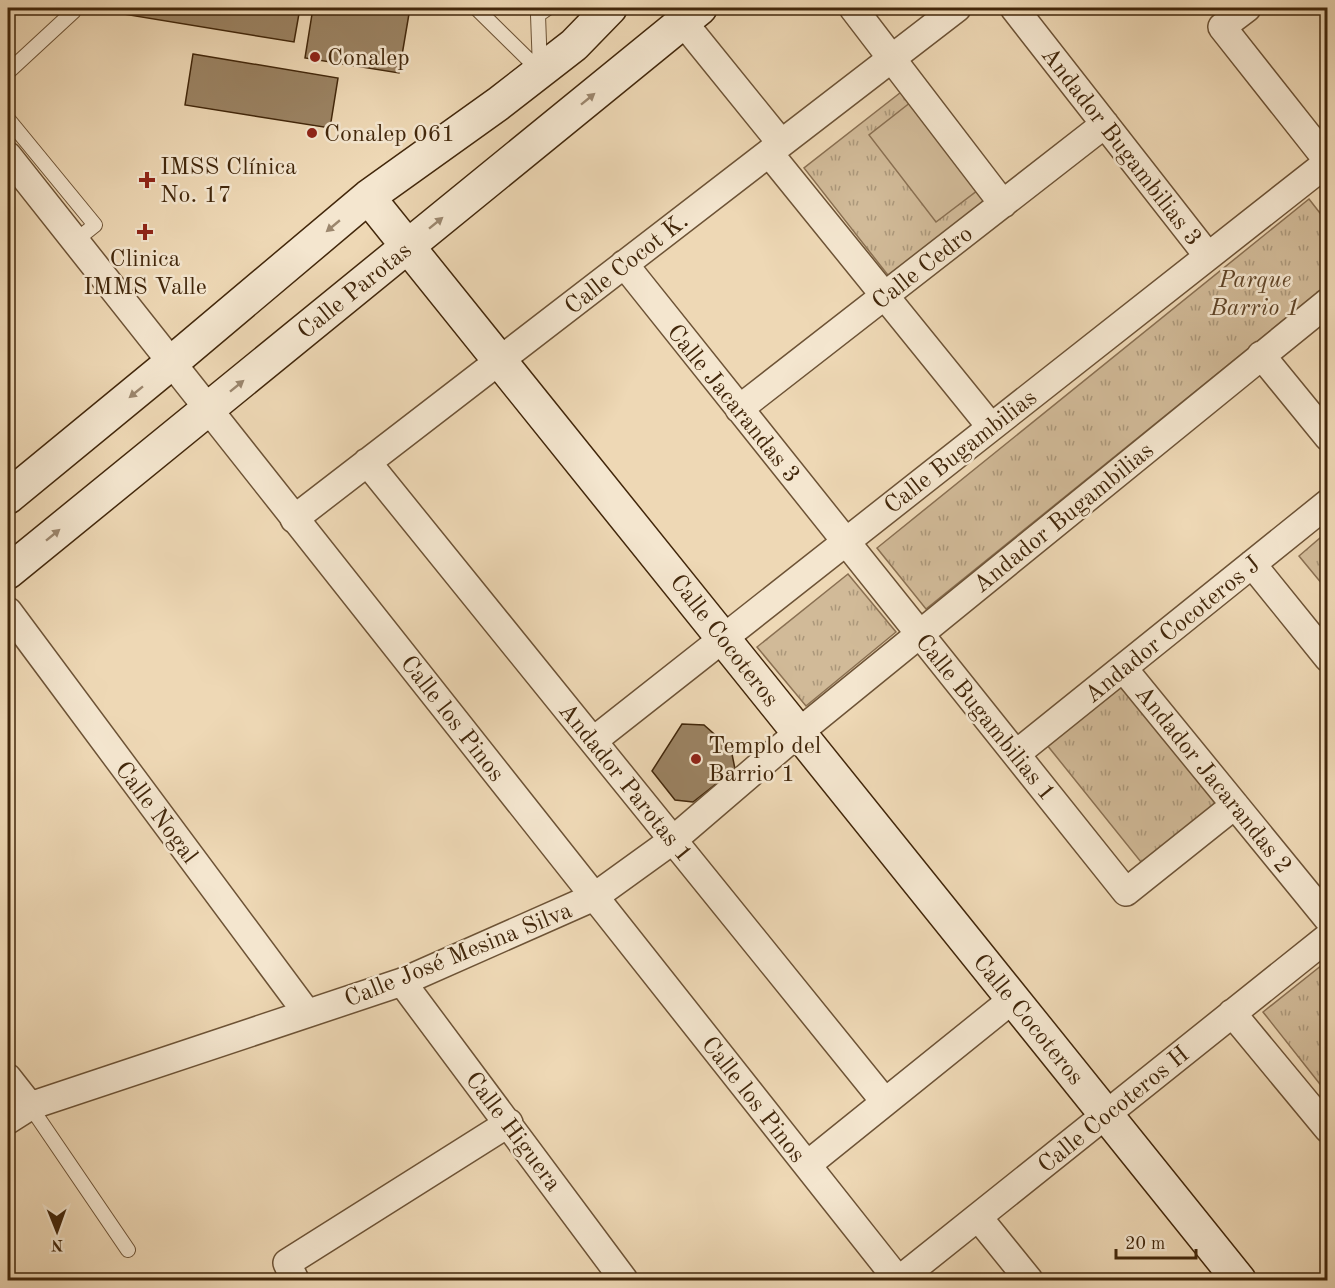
<svg xmlns="http://www.w3.org/2000/svg" width="1335" height="1288" font-family="'Old Standard TT',serif">
	<style>
		.grass { fill: url(#grass-tufts); stroke: #8a7052; stroke-width: 1.5 }
		.garden { fill: #d1ba98; stroke: #8a7052; stroke-width: 1.5 }
		.building { fill: #9b8363; stroke: #42270b; stroke-width: 1.5 }
		.lines { fill: none; stroke-linecap: round; stroke-linejoin: round }
		.lane-casing { stroke: #6d5336; stroke-width: 16 }
		.street-casing { stroke: #6d5336; stroke-width: 30 }
		.secondary-casing { stroke: #42270b; stroke-width: 36 }
		.lane { stroke: #f4e6cf; stroke-width: 14 }
		.street { stroke: #f4e6cf; stroke-width: 27 }
		.secondary { stroke: #f4e6cf; stroke-width: 33 }
		.oneway { fill: #9b866d }
		.poi-dot { fill: #8f2418; stroke: #f4e6cf; stroke-width: 2 }
		.labels { text-anchor: middle; stroke-width: 5; stroke-linejoin: round; paint-order: stroke }
		.poi-label { font-size: 24px; fill: #42270b; stroke: #f4e6cf; text-anchor: start }
		.street-label { font-size: 24px; fill: #42270b; stroke: #f4e6cf }
		.park-label { font-size: 24px; font-style: italic; fill: #5f4427; stroke: #f4e6cf }
	</style>
	<defs>
		<pattern id="grass-tufts" width="24" height="20" patternUnits="userSpaceOnUse" patternTransform="scale(1.5)"><rect width="24" height="20" fill="#d1ba98"/><path d="M3 7l-1-3M5 7V3M7 7l1-3M15 17l-1-3M17 17v-4M19 17l1-3" fill="none" stroke="#ab977a"/></pattern>
	</defs>
	<rect width="100%" height="100%" fill="#eed8b5"/>
	<filter id="stains"><feTurbulence type="fractalNoise" baseFrequency=".00333" numOctaves="4"/><feColorMatrix values="0 0 0 0 .2 0 0 0 0 .09 0 0 0 0 .02 0 0 0 .5 -.17"/></filter>
	<radialGradient id="worn" r=".72"><stop offset=".6" stop-color="#630" stop-opacity="0"/><stop offset="1" stop-color="#630" stop-opacity=".3"/></radialGradient>
	<path class="grass" d="M 905,89 L 993,200 L 891,279 L 804,168 Z
		M 1309,199 L 1327,222 L 1327,285 L 926,609 L 877,548 Z
		M 1327,532 L 1327,590 L 1299,556 Z
		M 848,574 L 896,632 L 806,706 L 757,647 Z
		M 1121,686 L 1220,807 L 1145,867 L 1047,745 Z
		M 1327,961 L 1327,1093 L 1263,1012 Z"/>
	<path class="garden" d="M 911,102 L 978,190 L 936,222 L 869,135 Z"/>
	<path class="building" d="M 124,8 L 300,8 L 294,42 L 123,14 Z
		M 313,8 L 410,8 L 399,73 L 305,58 Z
		M 193,54 L 338,78 L 330,128 L 185,105 Z
		M 682,724 L 704,725 L 731,749 L 735,769 L 693,802 L 675,800 L 652,771 Z"/>
	<g class="lines">
		<g class="lane-casing">
			<path id="lane" d="M 476,8 L 540,71
				M 540,69 L 538,15 L 548,8
				M 8,72 L 74,11
				M 8,119 L 95,225 L 75,241
				M 30,1106 L 128,1250"/>
		</g>
		<g class="street-casing">
			<path id="street" d="M 853,8 L 1003,204
				M 1014,8 L 1208,256
				M 1247,8 L 1222,27 L 1328,161
				M 683,22 L 781,143
				M 769,153 L 991,427
				M 8,156 L 898,1280
				M 624,264 L 1126,892 L 1235,805
				M 1261,355 L 1328,437
				M 739,409 L 1105,124
				M 367,462 L 885,1102
				M 294,519 L 957,8
				M 1252,564 L 1328,658
				M 8,611 L 307,1013
				M 1123,668 L 1328,919
				M 593,741 L 1328,162
				M 1016,754 L 1328,503
				M 402,982 L 624,1280
				M 1232,1013 L 1328,1129
				M 8,1078 L 30,1106
				M 8,1120 L 30,1106 L 402,982 L 594,897 L 673,840 L 798,733 L 1328,302
				M 807,1165 L 1013,999
				M 978,1217 L 1029,1280
				M 295,1280 L 287,1263 L 509,1123
				M 899,1280 L 1328,937"/>
		</g>
		<g class="secondary-casing">
			<path id="secondary" d="M 368,197 L 1239,1280
				M 8,497 L 171,363 L 368,197 L 498,104 L 574,45 L 610,8
				M 8,572 L 700,8"/>
		</g>
		<use href="#lane" class="lane"/>
		<use href="#street" class="street"/>
		<use href="#secondary" class="secondary"/>
	</g>
	<defs><path id="oneway-solid" d="M-6-.8H1V-3.2L6.5 0L1 3.2V.8H-6Z" transform="scale(1.5)"/></defs>
	<g class="oneway">
		<use href="#oneway-solid" transform="translate(588 99) rotate(-39)"/>
		<use href="#oneway-solid" transform="translate(436 223) rotate(-39)"/>
		<use href="#oneway-solid" transform="translate(333 226) rotate(140)"/>
		<use href="#oneway-solid" transform="translate(237 386) rotate(-39)"/>
		<use href="#oneway-solid" transform="translate(136 392) rotate(141)"/>
		<use href="#oneway-solid" transform="translate(53 535) rotate(-39)"/>
	</g>
	<g class="poi-dot">
		<circle cx="315" cy="57" r="6"/>
		<circle cx="312" cy="133" r="6"/>
		<path d="M144 171h6v6h6v6h-6v6h-6v-6h-6v-6h6z"/>
		<path d="M142 223h6v6h6v6h-6v6h-6v-6h-6v-6h6z"/>
		<circle cx="696" cy="759" r="6"/>
	</g>
	<g class="labels">
		<g class="poi-label">
			<text x="327" y="65">Conalep</text>
			<text x="324" y="141">Conalep 061</text>
			<text x="160" y="174">IMSS Clínica<tspan x="160" dy="28">No. 17</tspan></text>
			<text x="145" y="266" text-anchor="middle">Clinica<tspan x="145" dy="28">IMMS Valle</tspan></text>
			<text x="708" y="753">Templo del<tspan x="708" dy="28">Barrio 1</tspan></text>
		</g>
		<g class="street-label">
			<text transform="translate(1122 146) rotate(52)" y="8">Andador Bugambilias 3</text>
			<text transform="translate(626 263) rotate(-38)" y="8">Calle Cocot K.</text>
			<text transform="translate(922 267) rotate(-38)" y="8">Calle Cedro</text>
			<text transform="translate(354 290) rotate(-39)" y="8">Calle Parotas</text>
			<text transform="translate(734 403) rotate(51)" y="8">Calle Jacarandas 3</text>
			<text transform="translate(960 451) rotate(-38)" y="8">Calle Bugambilias</text>
			<text transform="translate(1063 517) rotate(-39)" y="8">Andador Bugambilias</text>
			<text transform="translate(1172 629) rotate(-39)" y="8">Andador Cocoteros J</text>
			<text transform="translate(725 640) rotate(52)" y="8">Calle Cocoteros</text>
			<text transform="translate(986 717) rotate(51)" y="8">Calle Bugambilias 1</text>
			<text transform="translate(453 718) rotate(52)" y="8">Calle los Pinos</text>
			<text transform="translate(1214 779) rotate(51)" y="8">Andador Jacarandas 2</text>
			<text transform="translate(626 782) rotate(51)" y="8">Andador Parotas 1</text>
			<text transform="translate(157 812) rotate(53)" y="8">Calle Nogal</text>
			<text transform="translate(458 954) rotate(-22)" y="8">Calle José Mesina Silva</text>
			<text transform="translate(1029 1019) rotate(51)" y="8">Calle Cocoteros</text>
			<text transform="translate(754 1099) rotate(52)" y="8">Calle los Pinos</text>
			<text transform="translate(1113 1109) rotate(-39)" y="8">Calle Cocoteros H</text>
			<text transform="translate(514 1131) rotate(53)" y="8">Calle Higuera</text>
		</g>
		<g class="park-label">
			<text x="1255" y="287">Parque<tspan x="1255" dy="28">Barrio 1</tspan></text>
		</g>
	</g>
	<rect width="1335" height="1288" fill="none" stroke="#eed8b5" stroke-width="30"/>
	<rect x="9" y="9" width="1317" height="1270" fill="none" stroke="#42270b" stroke-width="3"/>
	<rect x="15" y="15" width="1305" height="1258" fill="none" stroke="#42270b" stroke-width="1.5"/>
	<g transform="translate(57 1231) rotate(179)" stroke="#f4e6cf" stroke-width="4.5" paint-order="stroke">
	<path d="M0-4.5L10 22L0 15L-10 22Z" fill="#42270b"/>
	<text y="-9" font-size="16" font-weight="bold" text-anchor="middle" fill="#42270b">N</text>
	</g>
	<path d="M1116 1249v9h80v-9" fill="none" stroke="#42270b" stroke-width="3"/>
	<text x="1125" y="1249" font-size="18" fill="#42270b" stroke="#f4e6cf" stroke-width="4.5" paint-order="stroke">20 m</text>
	<rect width="100%" height="100%" filter="url(#stains)"/>
	<rect width="100%" height="100%" fill="url(#worn)"/>
</svg>
